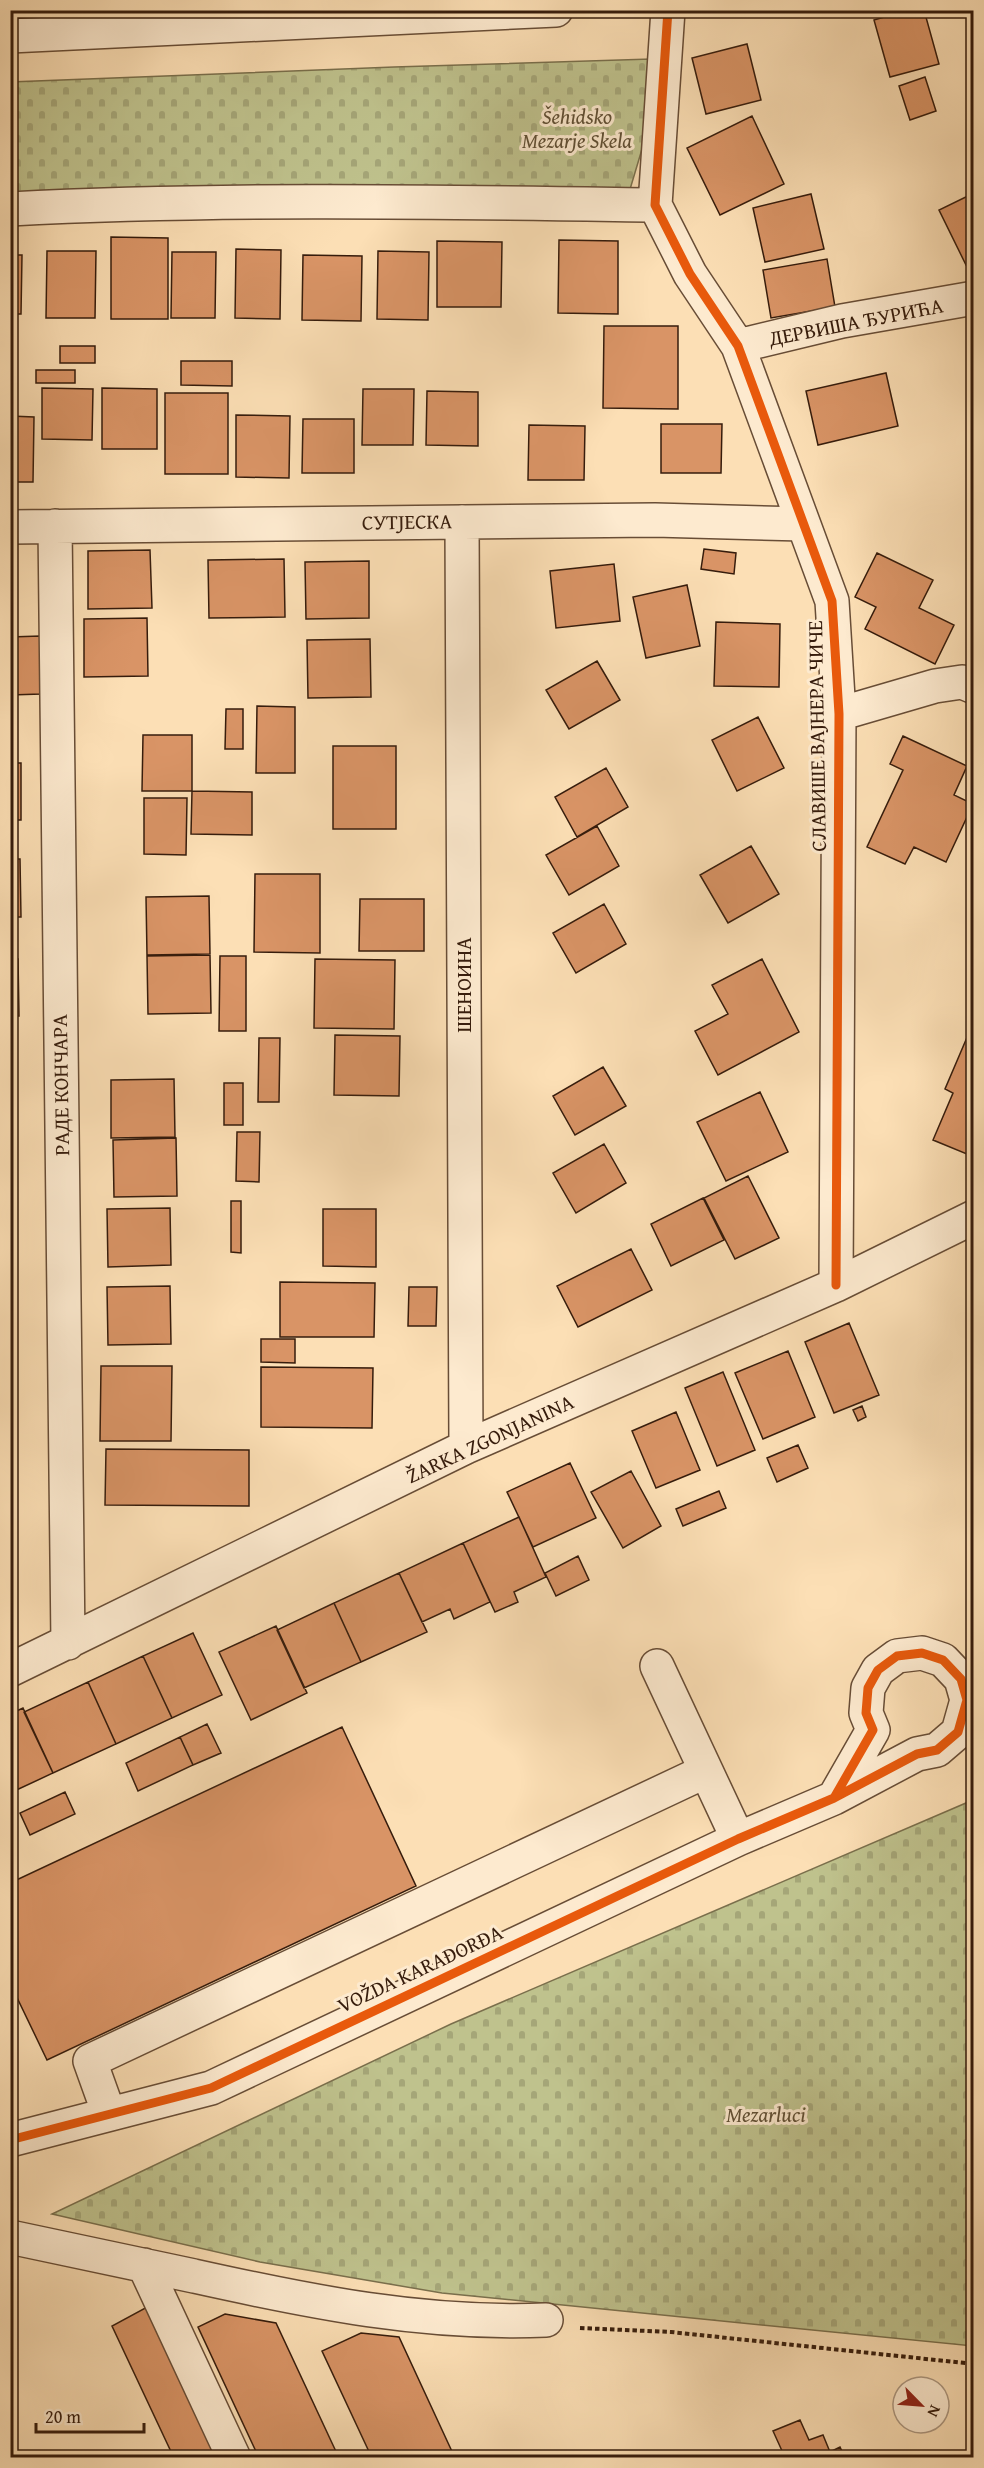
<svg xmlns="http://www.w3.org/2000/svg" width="984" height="2468" font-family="'Gentium Book Plus',serif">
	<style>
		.cemetery { fill: url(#cemetery-stones); stroke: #7a6f4c; stroke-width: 1.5 }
		.building { fill: #d99466; stroke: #361c0c; stroke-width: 1.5 }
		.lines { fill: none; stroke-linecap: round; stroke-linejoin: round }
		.minor-casing { stroke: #684d36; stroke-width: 36 }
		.path { stroke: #361c0c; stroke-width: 4; stroke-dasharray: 4.5 3; stroke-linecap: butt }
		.minor { stroke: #fdeacf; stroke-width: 33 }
		.cycleway-casing { stroke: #fdeacf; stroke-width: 13 }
		.cycleway { stroke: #e8590c; stroke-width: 9 }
		.labels { text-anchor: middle; stroke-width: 6; stroke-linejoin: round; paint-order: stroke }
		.park-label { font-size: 21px; font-style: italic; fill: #5f4e33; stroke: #fdeacf }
		.street-label { font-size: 21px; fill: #361c0c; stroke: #fdeacf }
	</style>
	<defs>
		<pattern id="cemetery-stones" width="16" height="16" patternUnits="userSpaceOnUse" patternTransform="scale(1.5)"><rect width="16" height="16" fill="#bfc28d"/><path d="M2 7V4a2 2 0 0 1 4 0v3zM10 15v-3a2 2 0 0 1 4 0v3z" fill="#a5a678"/></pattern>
	</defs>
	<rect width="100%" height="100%" fill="#fcdfb5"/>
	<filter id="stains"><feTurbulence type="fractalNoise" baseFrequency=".00333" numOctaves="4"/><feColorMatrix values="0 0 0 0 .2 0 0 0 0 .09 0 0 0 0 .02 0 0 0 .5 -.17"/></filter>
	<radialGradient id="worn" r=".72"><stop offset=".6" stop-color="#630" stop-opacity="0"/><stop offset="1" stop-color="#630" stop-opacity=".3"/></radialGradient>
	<path class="cemetery" d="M 651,59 L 648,129 L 628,196 L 11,202 L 10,82 L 394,67 Z
		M 973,1800 L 973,2346 L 442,2293 L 260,2262 L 52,2214 L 451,2024 Z"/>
	<path class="building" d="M 908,10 L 924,10 L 939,64 L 890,77 L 874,20 Z
		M 747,44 L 761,100 L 706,114 L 692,58 Z
		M 925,77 L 936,111 L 910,120 L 899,86 Z
		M 752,116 L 784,184 L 720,215 L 687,148 Z
		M 974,193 L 974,261 L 966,265 L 939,210 Z
		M 811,194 L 824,249 L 765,262 L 753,208 Z
		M 111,237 L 168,238 L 168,319 L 111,319 Z
		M 559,240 L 618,241 L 618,314 L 558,313 Z
		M 437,241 L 502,242 L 501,307 L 437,307 Z
		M 236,249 L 281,250 L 280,319 L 235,318 Z
		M 47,251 L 96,251 L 95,318 L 46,318 Z
		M 378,251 L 429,252 L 428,320 L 377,319 Z
		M 172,252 L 216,252 L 215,318 L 171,318 Z
		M 10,255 L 22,255 L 21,314 L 10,314 Z
		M 303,255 L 362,256 L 361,321 L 302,320 Z
		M 827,259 L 835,307 L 771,318 L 763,270 Z
		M 604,326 L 678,326 L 678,409 L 603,408 Z
		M 60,346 L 95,346 L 95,363 L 60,363 Z
		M 181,361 L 232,361 L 232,386 L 181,385 Z
		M 36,370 L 75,370 L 75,383 L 36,383 Z
		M 886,373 L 898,426 L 818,445 L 806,391 Z
		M 42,388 L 93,389 L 92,440 L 42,439 Z
		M 102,388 L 157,389 L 157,449 L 102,449 Z
		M 363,389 L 414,389 L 413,445 L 362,445 Z
		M 427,391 L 478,392 L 478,446 L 426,445 Z
		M 165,393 L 228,393 L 228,474 L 165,474 Z
		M 236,415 L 290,416 L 289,478 L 236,477 Z
		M 10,416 L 34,417 L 33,482 L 10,482 Z
		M 303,419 L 354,419 L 354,473 L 302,473 Z
		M 661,424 L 722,424 L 721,473 L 661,473 Z
		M 529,425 L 585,426 L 584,480 L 528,480 Z
		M 704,549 L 736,553 L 734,574 L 701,569 Z
		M 150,550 L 152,608 L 88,609 L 88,551 Z
		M 877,553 L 933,580 L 919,608 L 954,625 L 935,664 L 865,629 L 876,607 L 855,597 Z
		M 284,559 L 285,617 L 209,618 L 208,560 Z
		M 369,561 L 369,618 L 306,619 L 305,562 Z
		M 614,564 L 620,621 L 556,628 L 550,571 Z
		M 687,585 L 700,646 L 646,658 L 633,597 Z
		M 147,618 L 148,676 L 84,677 L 84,619 Z
		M 716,622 L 780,624 L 779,687 L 714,686 Z
		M 40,636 L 41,694 L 10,695 L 10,637 Z
		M 370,639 L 371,697 L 308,698 L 307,640 Z
		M 597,661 L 620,700 L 569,729 L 546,690 Z
		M 257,706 L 295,707 L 295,773 L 256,773 Z
		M 226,709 L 243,709 L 243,749 L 225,749 Z
		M 758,717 L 784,768 L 737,791 L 712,740 Z
		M 143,735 L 192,735 L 192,791 L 142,791 Z
		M 903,736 L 967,766 L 954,795 L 973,804 L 946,862 L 914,847 L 905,864 L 867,847 L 903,770 L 890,764 Z
		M 333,746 L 396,746 L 396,829 L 333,829 Z
		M 10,763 L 21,763 L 21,820 L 10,820 Z
		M 606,768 L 628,807 L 577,837 L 555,797 Z
		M 192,791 L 252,792 L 252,835 L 191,834 Z
		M 144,798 L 187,798 L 186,855 L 144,854 Z
		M 597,826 L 619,866 L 569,895 L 546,855 Z
		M 751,846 L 779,894 L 728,923 L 700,875 Z
		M 10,859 L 20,859 L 21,917 L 10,917 Z
		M 255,874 L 320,874 L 320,953 L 254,952 Z
		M 209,896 L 210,954 L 147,955 L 146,897 Z
		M 360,899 L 424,899 L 424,951 L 359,951 Z
		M 604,904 L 626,944 L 576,973 L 553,933 Z
		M 210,955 L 211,1013 L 148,1014 L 147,956 Z
		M 220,956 L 246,956 L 246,1031 L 219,1031 Z
		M 10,959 L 18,959 L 19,1016 L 10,1016 Z
		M 315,959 L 395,960 L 394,1029 L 314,1028 Z
		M 762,959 L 799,1032 L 718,1075 L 695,1031 L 728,1014 L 712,985 Z
		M 974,1021 L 974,1157 L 933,1140 L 953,1093 L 945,1089 Z
		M 335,1035 L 400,1036 L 399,1096 L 334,1095 Z
		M 259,1038 L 280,1038 L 279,1102 L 258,1102 Z
		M 603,1067 L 626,1106 L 575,1135 L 553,1096 Z
		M 174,1079 L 175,1137 L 111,1138 L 111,1080 Z
		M 224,1083 L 243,1083 L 243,1125 L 224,1125 Z
		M 760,1092 L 788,1152 L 726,1181 L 697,1122 Z
		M 237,1132 L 260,1132 L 259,1182 L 236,1181 Z
		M 176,1138 L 177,1196 L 114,1197 L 113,1140 Z
		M 604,1144 L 626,1183 L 576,1213 L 553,1173 Z
		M 748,1176 L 779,1238 L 735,1259 L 704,1198 Z
		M 703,1198 L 724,1240 L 671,1266 L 651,1224 Z
		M 231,1201 L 241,1201 L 241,1253 L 231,1252 Z
		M 170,1208 L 171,1265 L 108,1267 L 107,1209 Z
		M 323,1209 L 376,1209 L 376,1267 L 323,1266 Z
		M 631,1249 L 652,1290 L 578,1327 L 557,1286 Z
		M 280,1282 L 375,1283 L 374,1337 L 280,1337 Z
		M 170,1286 L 171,1344 L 108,1345 L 107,1287 Z
		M 409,1287 L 437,1287 L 436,1326 L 408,1326 Z
		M 849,1323 L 879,1395 L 834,1413 L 805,1342 Z
		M 261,1339 L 295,1339 L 295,1363 L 261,1362 Z
		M 788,1351 L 815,1417 L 763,1439 L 735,1373 Z
		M 101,1366 L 172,1366 L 171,1441 L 100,1441 Z
		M 261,1367 L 373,1368 L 372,1428 L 261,1427 Z
		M 723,1372 L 755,1450 L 717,1466 L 685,1388 Z
		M 862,1406 L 866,1417 L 858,1421 L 853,1410 Z
		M 676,1412 L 700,1470 L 656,1488 L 632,1431 Z
		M 798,1445 L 808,1468 L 777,1482 L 767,1458 Z
		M 106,1449 L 249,1450 L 249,1506 L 105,1505 Z
		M 570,1463 L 596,1518 L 533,1547 L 507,1492 Z
		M 631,1471 L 661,1526 L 623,1548 L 591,1492 Z
		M 719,1491 L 726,1508 L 683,1526 L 676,1509 Z
		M 519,1517 L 546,1577 L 514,1592 L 518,1602 L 495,1612 L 463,1543 Z
		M 463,1543 L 490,1602 L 454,1619 L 450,1609 L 422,1622 L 399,1573 Z
		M 578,1556 L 589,1580 L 556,1596 L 545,1573 Z
		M 399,1573 L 427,1632 L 361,1662 L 334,1603 Z
		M 334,1603 L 361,1662 L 304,1688 L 277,1630 Z
		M 276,1626 L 307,1693 L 251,1720 L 219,1652 Z
		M 193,1633 L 222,1695 L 172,1718 L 143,1656 Z
		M 143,1656 L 172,1718 L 116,1744 L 88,1682 Z
		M 88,1682 L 116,1744 L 53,1773 L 24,1712 Z
		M 23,1708 L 53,1773 L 10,1793 L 10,1714 Z
		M 207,1724 L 221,1753 L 193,1765 L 180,1737 Z
		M 342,1727 L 416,1886 L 47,2060 L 10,1983 L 10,1908 L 14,1906 L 10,1899 L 10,1883 Z
		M 180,1737 L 193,1765 L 138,1791 L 126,1763 Z
		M 65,1792 L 75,1814 L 30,1835 L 20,1813 Z
		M 149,2306 L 220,2458 L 174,2458 L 112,2326 Z
		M 225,2314 L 276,2323 L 339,2458 L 259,2458 L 198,2327 Z
		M 361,2333 L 399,2337 L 455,2458 L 372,2458 L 322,2351 Z
		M 800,2420 L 809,2440 L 823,2435 L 830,2452 L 840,2447 L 845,2458 L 771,2458 L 783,2453 L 773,2431 Z"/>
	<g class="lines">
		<g class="minor-casing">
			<path id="minor" d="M 668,10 L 655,205 L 690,274 L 738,346 L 832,601 L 839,714 L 836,1285
				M 10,36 L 556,10
				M 10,209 C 225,198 440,202 655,205
				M 738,346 L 842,321 L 974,298
				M 462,522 L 466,1447
				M 55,526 L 68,1643
				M 10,527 L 655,520 L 803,524
				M 839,714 L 935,686 L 962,682 L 974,687
				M 657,1666 L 738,1839
				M 10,1670 L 466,1447 L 836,1285 L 974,1217
				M 109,2114 L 90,2061 L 706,1771
				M 10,2140 L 211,2088 L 738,1839 L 834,1798 L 917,1754 L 937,1750 L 958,1732 L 967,1700 L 961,1679 L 943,1660 L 922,1653 L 897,1656 L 878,1670 L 868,1688 L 866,1713 L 873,1730 L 834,1798
				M 10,2237 C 72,2250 133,2263 194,2276 C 311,2302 425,2325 546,2320
				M 144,2265 L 234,2458"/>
		</g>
		<path class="path" d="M 580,2328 L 671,2332 L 974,2364"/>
		<use href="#minor" class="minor"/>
		<g class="cycleway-casing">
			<path id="cycleway" d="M 668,10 L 655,205 L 690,274 L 738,346 L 832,601 L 839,714 L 836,1285
				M 10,2140 L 211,2088 L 738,1839 L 834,1798 L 917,1754 L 937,1750 L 958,1732 L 967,1700 L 961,1679 L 943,1660 L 922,1653 L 897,1656 L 878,1670 L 868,1688 L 866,1713 L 873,1730 L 834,1798"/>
		</g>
		<use href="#cycleway" class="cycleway"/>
	</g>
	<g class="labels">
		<g class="park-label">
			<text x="577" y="124">Šehidsko<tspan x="577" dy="24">Mezarje Skela</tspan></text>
			<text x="766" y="2122">Mezarluci</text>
		</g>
		<g class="street-label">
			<text transform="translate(856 322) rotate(-11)" y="7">ДЕРВИША ЂУРИЋА</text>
			<text transform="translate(407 522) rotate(-1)" y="7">СУТЈЕСКА</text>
			<text transform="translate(817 736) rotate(-91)" y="7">СЛАВИШЕ ВАЈНЕРА ЧИЧЕ</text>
			<text transform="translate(464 985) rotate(-90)" y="7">ШЕНОИНА</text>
			<text transform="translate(61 1085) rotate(-91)" y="7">РАДЕ КОНЧАРА</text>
			<text transform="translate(490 1439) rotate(-25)" y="7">ŽARKA ZGONJANINA</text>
			<text transform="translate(420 1969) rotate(-25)" y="7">VOŽDA KARAĐORĐA</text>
		</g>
	</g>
	<rect width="984" height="2468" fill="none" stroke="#fcdfb5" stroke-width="36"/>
	<rect x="12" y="12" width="960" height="2444" fill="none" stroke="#361c0c" stroke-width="3"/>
	<rect x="18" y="18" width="948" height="2432" fill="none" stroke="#361c0c" stroke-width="1.5"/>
	<g transform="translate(921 2405) rotate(115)"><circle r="28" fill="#fdeacf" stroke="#ad9881" stroke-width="1.5"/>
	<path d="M0-4.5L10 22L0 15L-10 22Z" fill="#8f2418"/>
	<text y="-9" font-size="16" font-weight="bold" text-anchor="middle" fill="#361c0c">N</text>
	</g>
	<path d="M36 2423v9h108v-9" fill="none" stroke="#361c0c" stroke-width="3"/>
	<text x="45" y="2423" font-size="18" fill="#361c0c" stroke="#fdeacf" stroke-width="4.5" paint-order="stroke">20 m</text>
	<rect width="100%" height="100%" filter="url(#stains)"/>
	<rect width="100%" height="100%" fill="url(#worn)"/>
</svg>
